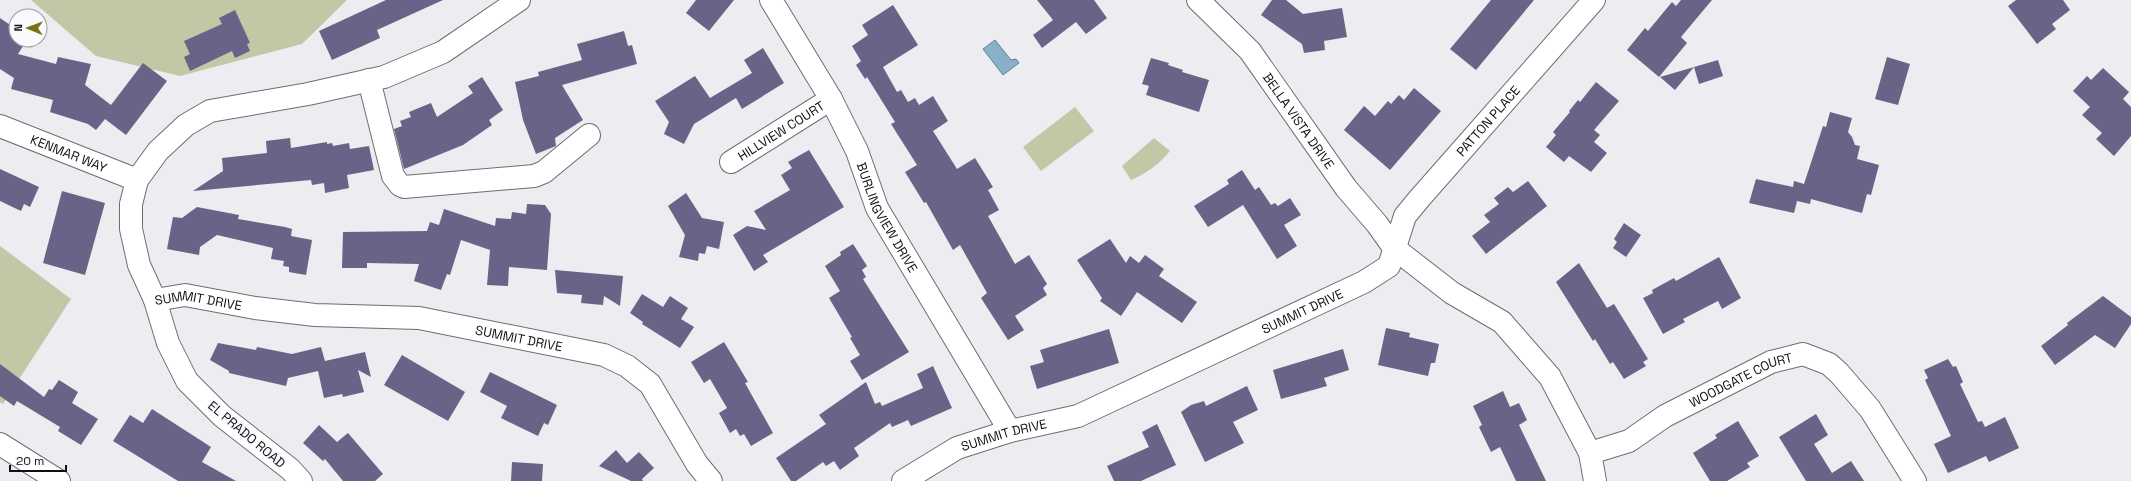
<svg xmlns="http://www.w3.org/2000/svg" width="2131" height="481" font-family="'Space Grotesk',sans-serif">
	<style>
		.green { fill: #c2c7a5 }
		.water { fill: #89b0c9; stroke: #658092 }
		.building { fill: #676487 }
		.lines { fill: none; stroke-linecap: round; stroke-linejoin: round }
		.minor-casing { stroke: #6e6e72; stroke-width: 24 }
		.minor { stroke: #fff; stroke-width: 22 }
		.labels { text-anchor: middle; stroke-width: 3.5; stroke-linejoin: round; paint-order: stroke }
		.street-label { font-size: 13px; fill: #101011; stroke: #f9f9fe }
	</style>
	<rect width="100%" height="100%" fill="#ececf1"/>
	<path class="green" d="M 31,0 L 347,0 L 302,44 L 180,76 L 96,56 Z
		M 1075,107 L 1094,131 L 1041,171 L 1023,147 Z
		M 1154,138 L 1170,151 C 1158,165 1147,173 1131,180 L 1122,166 Z
		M 0,246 L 71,299 L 3,404 L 0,402 Z"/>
	<path class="water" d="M 995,40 L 1011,60 L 1016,59 L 1019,63 L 1003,75 L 983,49 Z"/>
	<path class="building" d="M 386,0 L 443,0 L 377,30 L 380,38 L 332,60 L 319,31 Z
		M 696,0 L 734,0 L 709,31 L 686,13 Z
		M 1037,0 L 1094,0 L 1107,18 L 1086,34 L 1076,22 L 1042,48 L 1033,35 L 1053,20 Z
		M 1272,0 L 1286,0 L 1303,14 L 1342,8 L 1347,37 L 1324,41 L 1325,50 L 1304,53 L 1302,44 L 1261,15 Z
		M 1491,0 L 1534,0 L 1476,70 L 1450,49 Z
		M 1681,0 L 1712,0 L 1681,37 L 1687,43 L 1659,77 L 1627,50 L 1645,28 L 1648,31 L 1672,2 L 1676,6 Z
		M 2016,0 L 2063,0 L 2070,10 L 2052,24 L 2056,29 L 2037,44 L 2008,6 Z
		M 893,5 L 918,45 L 883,67 L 897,92 L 901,90 L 908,102 L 915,98 L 919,105 L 933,96 L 948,121 L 933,131 L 957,169 L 975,158 L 993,187 L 988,190 L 999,210 L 988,216 L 1015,264 L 1029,255 L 1047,284 L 1043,288 L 1047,295 L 1015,316 L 1024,330 L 1008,340 L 981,298 L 987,293 L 960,245 L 953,250 L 926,202 L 924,203 L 905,172 L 917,165 L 891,124 L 895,122 L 867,77 L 865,79 L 856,65 L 861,61 L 852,46 L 868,35 L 862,25 Z
		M 235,10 L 250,43 L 247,44 L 250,51 L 235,58 L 232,51 L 190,71 L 184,57 L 190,54 L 184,41 L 222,24 L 219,18 Z
		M 0,18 L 16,29 L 16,40 L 27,40 L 18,54 L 56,64 L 58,57 L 91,64 L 85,85 L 111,105 L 143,63 L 167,81 L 126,135 L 105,119 L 96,130 L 88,124 L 50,112 L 53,100 L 11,89 L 14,78 L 0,69 Z
		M 624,31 L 628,46 L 632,45 L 637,64 L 562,85 L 583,120 L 555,138 L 556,146 L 536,154 L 523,120 L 515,82 L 539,76 L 538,72 L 582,60 L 577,44 Z
		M 763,48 L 784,83 L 742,109 L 736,98 L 694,124 L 684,144 L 664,134 L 669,122 L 655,101 L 695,76 L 710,98 L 752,73 L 744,60 Z
		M 1887,57 L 1910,64 L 1898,105 L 1875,99 Z
		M 1151,58 L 1169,63 L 1168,65 L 1183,70 L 1182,72 L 1209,80 L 1199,112 L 1146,95 L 1149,86 L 1142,84 Z
		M 1718,60 L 1723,76 L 1699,84 L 1694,67 L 1675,90 L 1660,77 Z
		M 2103,68 L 2129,92 L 2123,99 L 2131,107 L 2131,136 L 2114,156 L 2096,139 L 2102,133 L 2082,115 L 2090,107 L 2073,91 L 2087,76 L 2091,80 Z
		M 482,77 L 503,110 L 489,120 L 492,125 L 463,145 L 404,169 L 394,129 L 402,126 L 400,121 L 411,117 L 409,112 L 431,103 L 437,117 L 473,93 L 468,86 Z
		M 1596,82 L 1619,101 L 1594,130 L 1600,135 L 1594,142 L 1607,153 L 1591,172 L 1569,156 L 1564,162 L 1546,147 L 1556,135 L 1553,132 L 1570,112 L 1569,111 L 1578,100 L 1580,102 Z
		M 1414,88 L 1441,111 L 1390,170 L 1344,130 L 1364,106 L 1375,116 L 1388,101 L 1391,104 L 1399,95 L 1404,100 Z
		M 1830,112 L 1852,118 L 1848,132 L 1852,137 L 1855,145 L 1860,146 L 1857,159 L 1879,165 L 1871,195 L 1867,194 L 1862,213 L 1811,199 L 1810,204 L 1797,201 L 1794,213 L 1749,203 L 1756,179 L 1793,187 L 1794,181 L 1804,184 L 1823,126 L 1826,127 Z
		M 290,138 L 291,148 L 327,142 L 327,144 L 332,143 L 333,146 L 349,143 L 350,149 L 369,146 L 374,170 L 347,175 L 349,188 L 325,193 L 324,183 L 312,185 L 311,180 L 193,191 L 223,171 L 222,158 L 267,153 L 266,141 Z
		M 809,150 L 844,207 L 763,255 L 768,262 L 754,271 L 733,235 L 747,226 L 766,230 L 754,211 L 790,190 L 781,175 L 792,168 L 788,162 Z
		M 0,169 L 39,187 L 30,207 L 24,204 L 21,211 L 0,201 Z
		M 1242,170 L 1255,190 L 1259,187 L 1271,205 L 1275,203 L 1278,206 L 1290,198 L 1301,215 L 1284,225 L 1297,246 L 1277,259 L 1243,205 L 1208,227 L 1194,206 L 1229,184 L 1227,180 Z
		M 1528,181 L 1547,206 L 1486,254 L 1472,236 L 1490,222 L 1484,215 L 1499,204 L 1494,198 L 1508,187 L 1513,192 Z
		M 62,191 L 105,203 L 85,275 L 43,263 Z
		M 686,193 L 702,218 L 724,222 L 719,249 L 707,246 L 705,254 L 699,253 L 698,261 L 679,257 L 685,235 L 668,206 Z
		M 527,204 L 545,205 L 551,214 L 547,270 L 509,267 L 508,286 L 487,285 L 490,250 L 461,240 L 450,275 L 447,274 L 441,290 L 414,281 L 419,264 L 367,263 L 367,268 L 342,268 L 343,232 L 427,231 L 430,222 L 439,225 L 444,209 L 495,226 L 496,218 L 511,219 L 512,212 L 526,214 Z
		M 197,207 L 239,215 L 238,219 L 285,227 L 292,229 L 291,236 L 312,240 L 306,275 L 289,272 L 289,267 L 283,266 L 284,261 L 271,259 L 273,248 L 217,235 L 200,247 L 199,255 L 167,249 L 173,217 L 182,218 Z
		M 1624,223 L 1641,235 L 1626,257 L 1613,248 L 1617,242 L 1614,239 Z
		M 1110,239 L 1126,263 L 1130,256 L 1139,263 L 1145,255 L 1164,269 L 1159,276 L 1197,302 L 1182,323 L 1137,292 L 1121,316 L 1100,301 L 1102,298 L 1077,260 Z
		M 853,244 L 867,266 L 862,270 L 866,277 L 863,279 L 909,352 L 862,380 L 850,361 L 860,355 L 850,338 L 852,337 L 829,298 L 840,291 L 825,266 L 841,255 L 840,252 Z
		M 1719,257 L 1741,298 L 1722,309 L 1718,301 L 1683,319 L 1685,322 L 1663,334 L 1643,298 L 1653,293 L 1652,290 L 1674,278 L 1676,281 Z
		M 1579,263 L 1607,308 L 1614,304 L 1648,359 L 1643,362 L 1646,366 L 1624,379 L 1613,362 L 1610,364 L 1595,339 L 1593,341 L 1556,282 Z
		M 555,270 L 623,276 L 620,306 L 604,296 L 603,305 L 581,303 L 582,295 L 557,293 Z
		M 642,294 L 663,307 L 670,296 L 688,308 L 681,319 L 694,327 L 680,348 L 642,324 L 643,322 L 630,313 Z
		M 2103,296 L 2131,317 L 2131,324 L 2115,348 L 2095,335 L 2055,365 L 2041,346 L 2068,325 L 2067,323 Z
		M 1386,328 L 1410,333 L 1409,337 L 1439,344 L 1435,363 L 1431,363 L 1428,376 L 1378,365 Z
		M 1109,329 L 1119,363 L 1037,389 L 1030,366 L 1044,362 L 1040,350 Z
		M 724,342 L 748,382 L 745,383 L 773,433 L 751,446 L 744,434 L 740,436 L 736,429 L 730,433 L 719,413 L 727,408 L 710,379 L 704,383 L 691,362 Z
		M 218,343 L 256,350 L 257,347 L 292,354 L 321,347 L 325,361 L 365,352 L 371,377 L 358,370 L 364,392 L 343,397 L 342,394 L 324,398 L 318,371 L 288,378 L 286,386 L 229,373 L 229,371 L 210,360 Z
		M 1343,349 L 1349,370 L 1324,378 L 1327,386 L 1281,399 L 1273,370 Z
		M 402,355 L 465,392 L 448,421 L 384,385 Z
		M 1948,359 L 1953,367 L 1956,366 L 1963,382 L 1960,384 L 1978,422 L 1982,421 L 1985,427 L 2005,417 L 2019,448 L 1989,462 L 1986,456 L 1948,473 L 1934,444 L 1951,436 L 1925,380 L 1928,378 L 1924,370 Z
		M 0,364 L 44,397 L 49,389 L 52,390 L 59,380 L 78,392 L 72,403 L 98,419 L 81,445 L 58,431 L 60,427 L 17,401 L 14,406 L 0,396 Z
		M 933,366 L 952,408 L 911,426 L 908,420 L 892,427 L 890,423 L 854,448 L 859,456 L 840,470 L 834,461 L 826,466 L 823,462 L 796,481 L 791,481 L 776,458 L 826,424 L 819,415 L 866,382 L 875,404 L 880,402 L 882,406 L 923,388 L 917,374 Z
		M 490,372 L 557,405 L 548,425 L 544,423 L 538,436 L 501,418 L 507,406 L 480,392 Z
		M 1247,386 L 1258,410 L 1233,422 L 1244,443 L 1205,462 L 1181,412 L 1191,405 L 1204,401 L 1206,406 Z
		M 1503,391 L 1510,407 L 1519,403 L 1527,420 L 1519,425 L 1546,481 L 1516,481 L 1500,447 L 1491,452 L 1479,427 L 1482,425 L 1473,406 Z
		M 152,409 L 211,447 L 202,462 L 236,481 L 178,481 L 113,441 L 130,415 L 143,423 Z
		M 1816,414 L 1828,435 L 1814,444 L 1832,473 L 1851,461 L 1864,481 L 1806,481 L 1779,437 Z
		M 1738,421 L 1759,456 L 1747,463 L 1750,467 L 1727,481 L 1710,481 L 1693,453 L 1717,438 L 1715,435 Z
		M 1157,424 L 1176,465 L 1141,481 L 1114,481 L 1107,466 L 1149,447 L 1142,432 Z
		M 319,425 L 337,442 L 348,433 L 383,474 L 375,481 L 343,481 L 325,459 L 323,461 L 303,443 Z
		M 616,450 L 627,463 L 639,452 L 654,468 L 642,479 L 643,481 L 631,481 L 599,466 Z
		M 512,462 L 543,464 L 542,481 L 511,481 Z"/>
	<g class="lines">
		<g class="minor-casing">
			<g id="minor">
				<path id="s1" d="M 771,0 L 831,99 L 857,151 L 877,208 L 1010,431"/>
				<path id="s2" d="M 1198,0 L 1250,51 L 1346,188 L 1377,224 L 1394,248 L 1452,293 L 1502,322 L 1550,377 L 1590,453 L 1595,481"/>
				<path d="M 369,80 L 393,176 L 400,185 L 404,187 L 534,176 L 544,172 L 589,135"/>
				<path id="s3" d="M 0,126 L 137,180"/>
				<path id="s4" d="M 731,162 L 831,99"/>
				<path id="s5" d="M 155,300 L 185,295 L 255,308 L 315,315 L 419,318 L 604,355 L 627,366 L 650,384 L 697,464 L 711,481"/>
				<path d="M 0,444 L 59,481"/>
				<path id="s6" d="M 1590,453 L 1629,441 L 1665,416 L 1771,362 L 1803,354 L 1829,364 L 1839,373 L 1870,409 L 1915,481"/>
				<path d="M 301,481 L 290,469 L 222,416 L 187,381 L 168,343 L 155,300 L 139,265 L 131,229 L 131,204 L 137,180 L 158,151 L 186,125 L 210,111 L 308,94 L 384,77 L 443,52 L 519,0"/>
				<path id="s7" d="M 903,481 L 957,448 L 1010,431 L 1078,416 L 1364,282 L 1389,266 L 1405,216 L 1419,199 L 1594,0"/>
			</g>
		</g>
		<use href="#minor" class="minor"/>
	</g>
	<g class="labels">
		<g class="street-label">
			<text dy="5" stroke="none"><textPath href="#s7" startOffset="713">PATTON PLACE</textPath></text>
			<text dy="5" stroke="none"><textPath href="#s2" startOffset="158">BELLA VISTA DRIVE</textPath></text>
			<text dy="5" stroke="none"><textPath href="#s4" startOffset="59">HILLVIEW COURT</textPath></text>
			<text dy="5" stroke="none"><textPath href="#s3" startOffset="74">KENMAR WAY</textPath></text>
			<text dy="5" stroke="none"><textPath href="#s1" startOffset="247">BURLINGVIEW DRIVE</textPath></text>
			<text dy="5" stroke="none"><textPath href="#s5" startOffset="44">SUMMIT DRIVE</textPath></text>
			<text dy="5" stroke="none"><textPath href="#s7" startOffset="436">SUMMIT DRIVE</textPath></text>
			<text dy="5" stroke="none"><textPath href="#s5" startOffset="368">SUMMIT DRIVE</textPath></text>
			<text dy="5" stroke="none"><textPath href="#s6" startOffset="169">WOODGATE COURT</textPath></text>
			<text transform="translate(247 434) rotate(40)" y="5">EL PRADO ROAD</text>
			<text dy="5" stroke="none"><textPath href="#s7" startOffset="112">SUMMIT DRIVE</textPath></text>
		</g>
	</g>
	<g transform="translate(28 28) rotate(271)"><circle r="19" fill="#f9f9fe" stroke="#9c9c9f"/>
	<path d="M0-3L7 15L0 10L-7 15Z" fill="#797112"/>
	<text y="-6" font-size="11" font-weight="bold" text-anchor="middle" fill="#101011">N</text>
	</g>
	<path d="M10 465v6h56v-6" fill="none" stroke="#101011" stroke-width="2"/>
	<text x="16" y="465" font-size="12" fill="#101011" stroke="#f9f9fe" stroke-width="3" paint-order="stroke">20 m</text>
</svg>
